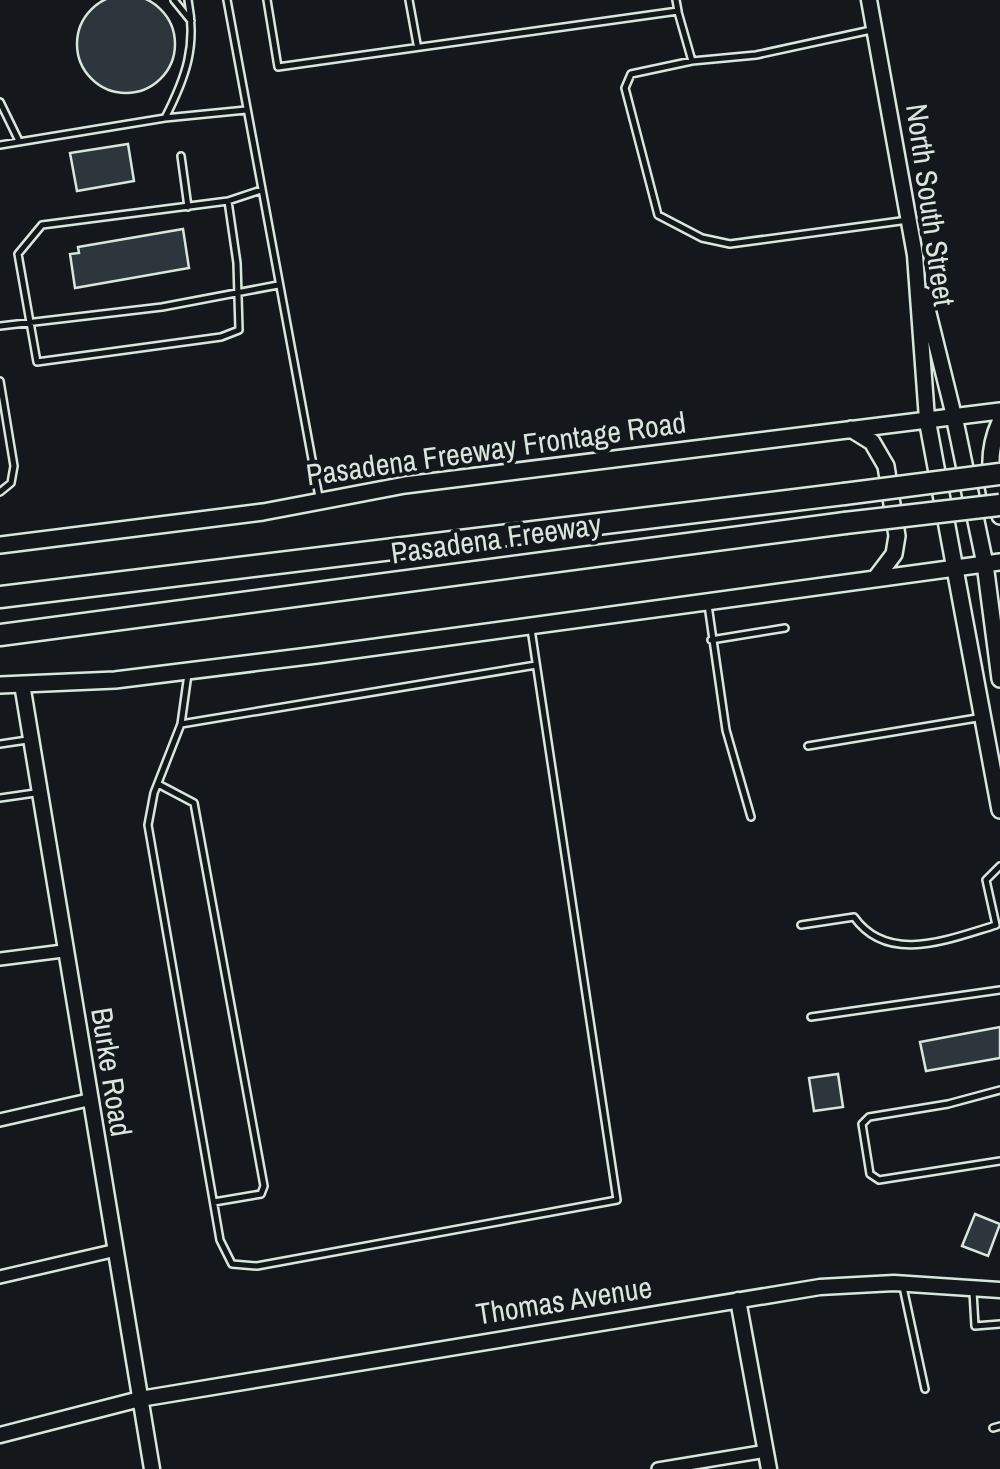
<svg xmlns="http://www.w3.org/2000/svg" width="1000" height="1469" font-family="'Archivo Narrow',sans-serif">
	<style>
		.building { fill: #2c363c; stroke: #d8e6dc; stroke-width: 2.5 }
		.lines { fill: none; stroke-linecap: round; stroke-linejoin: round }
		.service-casing { stroke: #d8e6dc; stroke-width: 10 }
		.minor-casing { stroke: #d8e6dc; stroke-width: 16 }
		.tertiary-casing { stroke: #d8e6dc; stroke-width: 19 }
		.secondary-casing { stroke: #d8e6dc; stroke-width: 20 }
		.motorway-casing { stroke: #d8e6dc; stroke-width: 25 }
		.service { stroke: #14181c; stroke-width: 5 }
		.minor { stroke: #14181c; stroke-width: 11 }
		.tertiary { stroke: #14181c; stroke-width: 14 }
		.secondary { stroke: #14181c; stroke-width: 15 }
		.motorway { stroke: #14181c; stroke-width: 20 }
		.motorway-bridge-casing { stroke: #d8e6dc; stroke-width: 25; stroke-linecap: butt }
		.motorway-bridge { stroke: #14181c; stroke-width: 20 }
		.labels { text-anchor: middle; stroke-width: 8; stroke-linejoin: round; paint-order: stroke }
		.street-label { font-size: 30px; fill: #d8e6dc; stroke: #14181c }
	</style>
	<rect width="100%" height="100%" fill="#14181c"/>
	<path class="building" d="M77 44a49 49 0 1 1 98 0a49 49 0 1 1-98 0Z
		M 128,144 L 134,181 L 77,191 L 70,153 Z
		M 183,229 L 189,268 L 75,288 L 70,254 L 79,253 L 78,247 Z
		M 1000,1027 L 1000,1058 L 926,1071 L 920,1042 Z
		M 838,1074 L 843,1107 L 814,1111 L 809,1078 Z
		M 975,1214 L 1000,1224 L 988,1256 L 962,1246 Z"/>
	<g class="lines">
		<g class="service-casing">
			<path id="service" d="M 174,0 L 191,21
				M 227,0 L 319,497
				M 267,0 L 278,67 L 678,11 L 676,0
				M 409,0 L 417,44
				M 678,12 L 692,61 L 756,55 L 871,30
				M 692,61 L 631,74 L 625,88 L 658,215 L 702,238 L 730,244 L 908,220
				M 0,102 L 18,139
				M 165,118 L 246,110
				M 0,145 L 165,118 C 186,77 197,46 188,0
				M 181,156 L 188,207
				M 228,201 L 237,263 L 239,330 L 221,337 L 37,362 L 18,254 L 42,225 L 228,201 L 261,190
				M 0,326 L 162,307 L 278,285
				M 0,381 L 14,466 L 11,483 L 0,492
				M 708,605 L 726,730 L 751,817
				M 711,640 L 785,628
				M 188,674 L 181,724 L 154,793 L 148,825 L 220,1240 L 232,1264 L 257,1266 L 617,1200 L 531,629
				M 181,724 L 536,665
				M 0,744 L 27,740
				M 808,746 L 977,718
				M 158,784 L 194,803 L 264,1186 L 261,1194 L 214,1202
				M 0,798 L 35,793
				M 801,925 L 854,917 C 888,965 949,939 996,925 L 986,880 L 1000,866
				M 811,1017 L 1000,990
				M 1000,1090 L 948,1104 L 869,1117 L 862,1124 L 870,1174 L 879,1180 L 1000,1161
				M 903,1287 L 925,1389
				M 973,1292 L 975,1326 L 1000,1324
				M 993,1428 L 1000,1426"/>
		</g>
		<g class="minor-casing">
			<path id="minor" d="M 0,959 L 63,951
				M 0,1120 L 88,1100
				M 0,1277 L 112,1251
				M 658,1469 L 766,1451"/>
		</g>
		<g class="tertiary-casing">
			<path id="tertiary" d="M 869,0 L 915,255 L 927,419
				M 924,295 L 954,416
				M 22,684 L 152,1469
				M 738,1300 L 769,1469
				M 0,1435 L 140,1399 L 820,1287 L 894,1283 L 1000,1290"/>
		</g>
		<g class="secondary-casing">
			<path id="secondary" d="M 954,416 L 985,564 L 1000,679
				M 927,419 L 1000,810
				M 1000,422 C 985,455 991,481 1000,516
				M 851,429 L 872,442 L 886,466 L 897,536 L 894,554 L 875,579
				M 0,545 L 263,512 L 405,485 L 1000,411
				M 0,685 L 115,680 L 317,655 L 1000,562"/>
		</g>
		<g class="motorway-casing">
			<path id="motorway" d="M 0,597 L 844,494
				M 0,635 L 845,523"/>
		</g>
		<use href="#service" class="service"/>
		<use href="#minor" class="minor"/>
		<use href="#tertiary" class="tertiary"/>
		<use href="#secondary" class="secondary"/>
		<use href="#motorway" class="motorway"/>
		<g class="motorway-bridge-casing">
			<path id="motorway-bridge" d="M 844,494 L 1000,474
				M 845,523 L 1000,505"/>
		</g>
		<use href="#motorway-bridge" class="motorway-bridge"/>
	</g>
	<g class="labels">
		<g class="street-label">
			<text transform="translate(930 205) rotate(82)" y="10">North South Street</text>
			<text transform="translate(496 449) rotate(-8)" y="10">Pasadena Freeway Frontage Road</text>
			<text transform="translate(496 539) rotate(-8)" y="10">Pasadena Freeway</text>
			<text transform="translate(111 1072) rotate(81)" y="10">Burke Road</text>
			<text transform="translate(564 1301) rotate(-9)" y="10">Thomas Avenue</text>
		</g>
	</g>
</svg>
